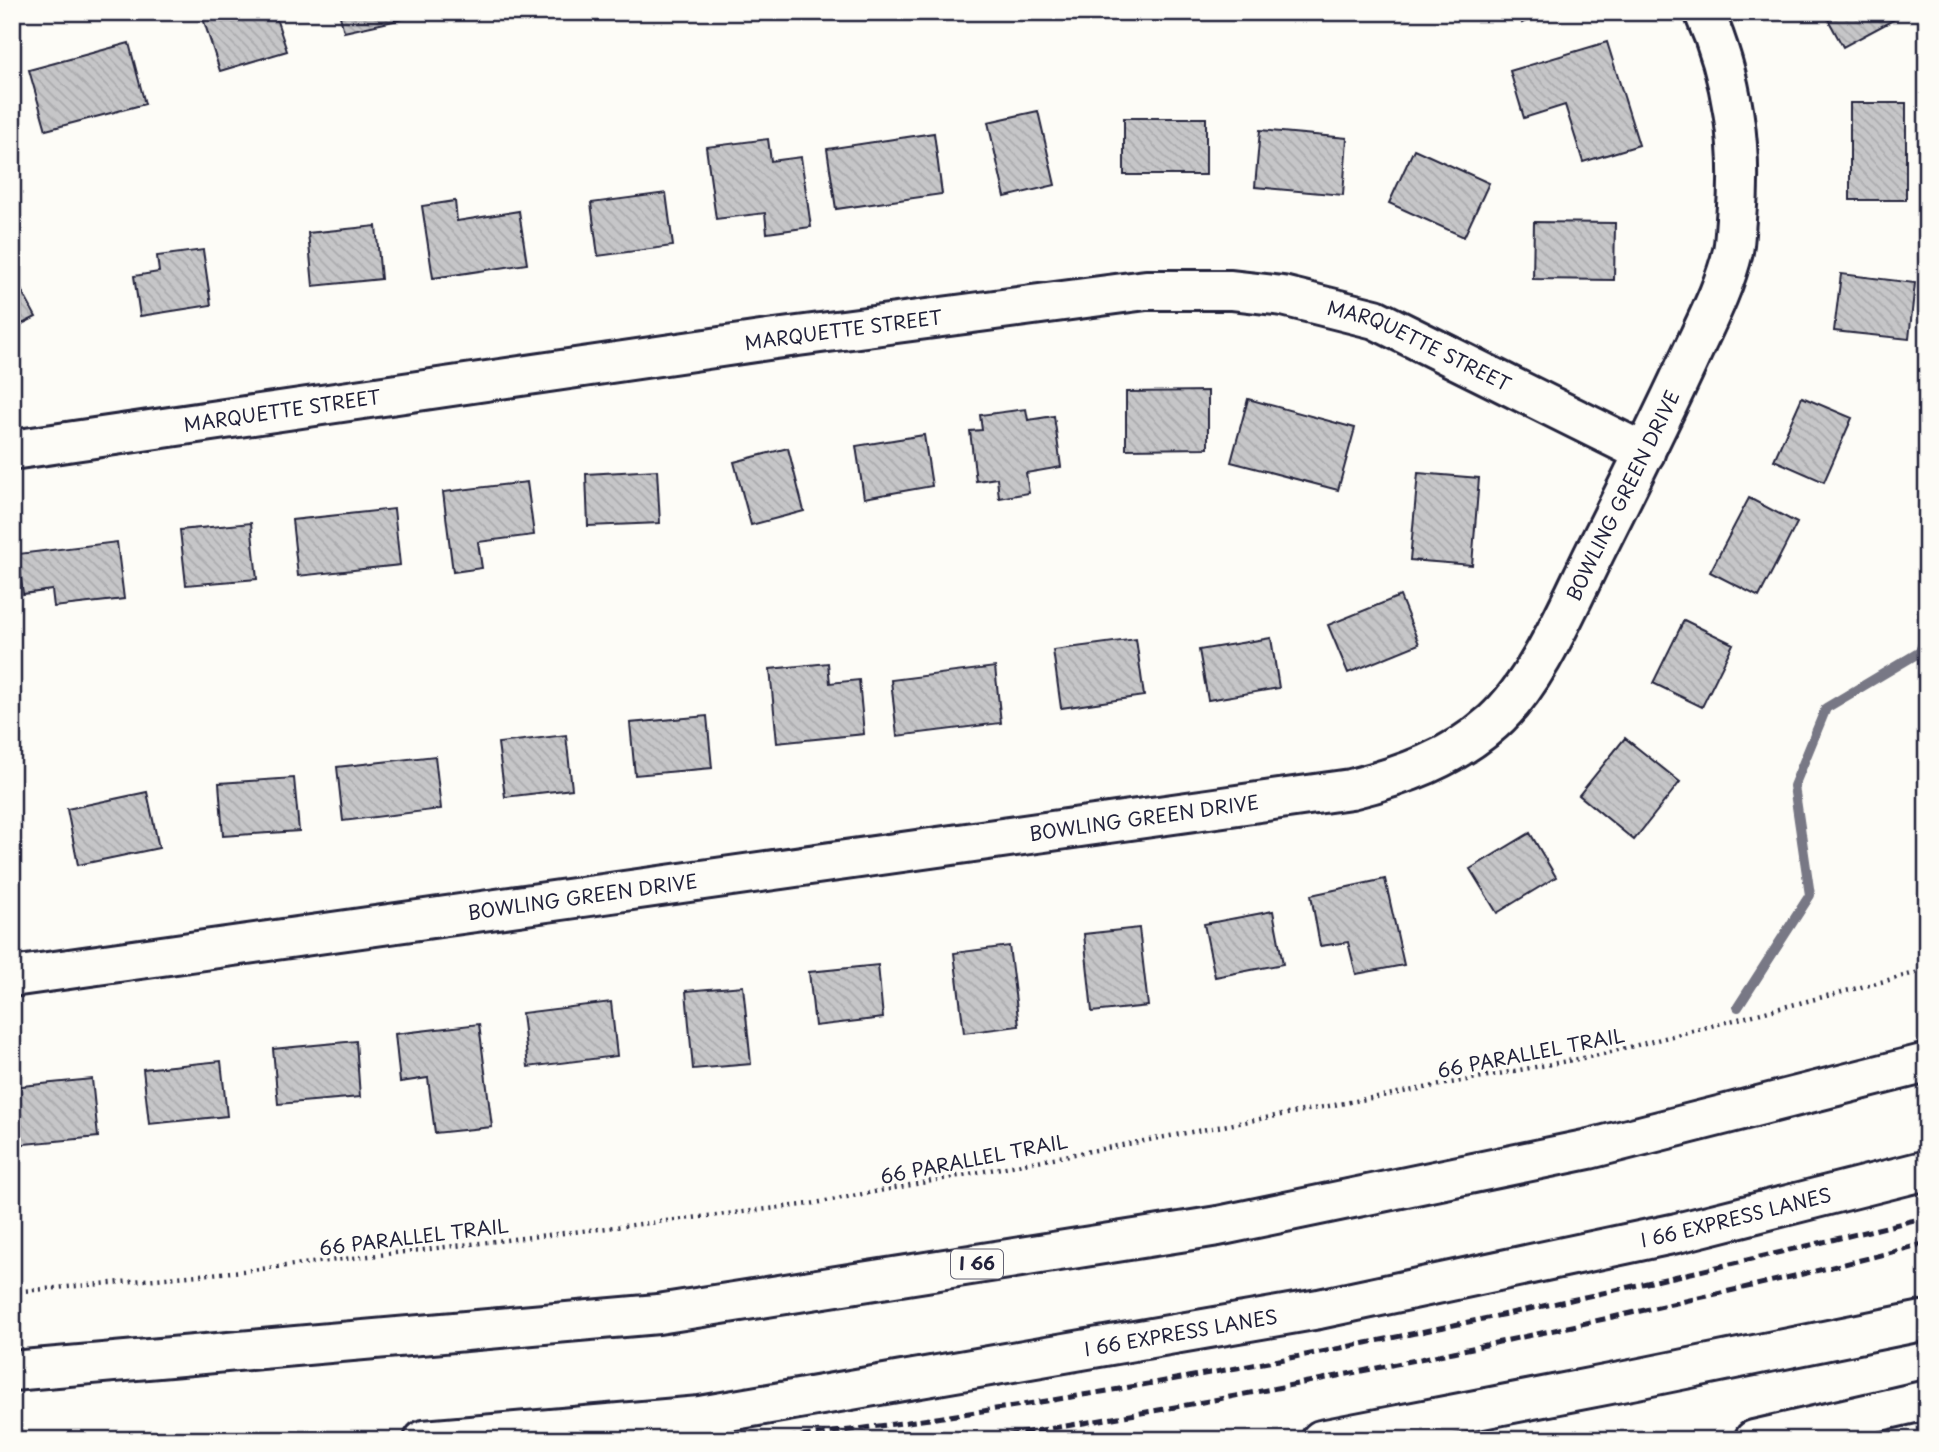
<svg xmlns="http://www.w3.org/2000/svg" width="1939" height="1452" font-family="'Playpen Sans',sans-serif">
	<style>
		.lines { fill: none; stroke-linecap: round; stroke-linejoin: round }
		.stream { stroke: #787885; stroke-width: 10 }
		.building { fill: url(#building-back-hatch); stroke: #22223b; stroke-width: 2 }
		.street-casing { stroke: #22223b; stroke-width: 44 }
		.highway-casing { stroke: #22223b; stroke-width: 44 }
		.path { stroke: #22223b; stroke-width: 4.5; stroke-dasharray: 2 5; stroke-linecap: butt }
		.street { stroke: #fdfcf7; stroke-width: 38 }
		.highway { stroke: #fdfcf7; stroke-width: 38 }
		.rail { stroke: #22223b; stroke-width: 5; stroke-dasharray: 10 5; stroke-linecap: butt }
		.labels { text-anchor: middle; stroke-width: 7; stroke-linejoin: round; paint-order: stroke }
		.shield { fill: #fdfcf7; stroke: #646373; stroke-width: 2 }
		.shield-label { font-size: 18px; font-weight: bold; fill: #22223b }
		.street-label { font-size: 19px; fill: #22223b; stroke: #fdfcf7 }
	</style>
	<defs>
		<pattern id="building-back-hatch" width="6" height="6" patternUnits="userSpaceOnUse" patternTransform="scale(1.75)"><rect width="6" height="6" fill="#c6c6c8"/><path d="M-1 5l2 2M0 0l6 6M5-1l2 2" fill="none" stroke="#aaaaad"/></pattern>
	</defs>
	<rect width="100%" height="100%" fill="#fdfcf7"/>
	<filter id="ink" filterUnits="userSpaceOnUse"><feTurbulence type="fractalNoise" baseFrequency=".0143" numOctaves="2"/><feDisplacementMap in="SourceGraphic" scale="14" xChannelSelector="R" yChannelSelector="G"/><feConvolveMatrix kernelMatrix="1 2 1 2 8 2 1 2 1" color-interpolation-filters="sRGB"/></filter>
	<g filter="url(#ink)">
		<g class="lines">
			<path class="stream" d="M 1738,1007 L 1810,895 L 1794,786 L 1826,708 L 1920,652 L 1927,632"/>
		</g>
		<path class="building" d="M 210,12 L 274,12 L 287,51 L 220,71 L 202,15 Z
			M 339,12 L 411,12 L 412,17 L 344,32 Z
			M 1517,12 L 1543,12 L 1522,23 Z
			M 1824,12 L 1908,12 L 1843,47 Z
			M 1607,42 L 1639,145 L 1583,162 L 1565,105 L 1524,118 L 1510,71 Z
			M 129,43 L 145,104 L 46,130 L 29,70 Z
			M 1850,103 L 1906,103 L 1906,200 L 1850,200 Z
			M 1038,111 L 1055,185 L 1005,197 L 988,122 Z
			M 1124,118 L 1206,118 L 1206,175 L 1124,175 Z
			M 1260,130 L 1347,138 L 1343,195 L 1255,187 Z
			M 934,133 L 942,194 L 836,209 L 827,149 Z
			M 768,139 L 771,161 L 801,157 L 811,227 L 767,233 L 765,213 L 716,219 L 706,147 Z
			M 1414,149 L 1489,183 L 1464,237 L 1389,203 Z
			M 666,193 L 673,246 L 598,256 L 591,203 Z
			M 455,201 L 457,221 L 519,211 L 527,264 L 433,278 L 422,206 Z
			M 1534,222 L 1615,223 L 1614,280 L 1533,279 Z
			M 376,226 L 381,279 L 313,286 L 308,233 Z
			M 203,250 L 211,305 L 140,316 L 134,276 L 159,272 L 157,256 Z
			M 12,273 L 36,317 L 12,329 Z
			M 1841,274 L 1915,283 L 1909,339 L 1834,331 Z
			M 1208,391 L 1208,448 L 1126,449 L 1126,392 Z
			M 1802,397 L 1852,418 L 1824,482 L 1774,460 Z
			M 1248,399 L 1355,428 L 1338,490 L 1231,462 Z
			M 1026,409 L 1028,420 L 1054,416 L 1061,467 L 1026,473 L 1029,493 L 999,498 L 997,478 L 976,481 L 970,431 L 982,430 L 980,415 Z
			M 924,435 L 932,486 L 864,498 L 856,446 Z
			M 788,448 L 804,511 L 751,525 L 734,462 Z
			M 657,470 L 660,523 L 588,526 L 586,474 Z
			M 1418,473 L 1479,478 L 1472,565 L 1410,560 Z
			M 527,482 L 534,535 L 478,542 L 482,568 L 453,572 L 443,492 Z
			M 1749,498 L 1797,523 L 1759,597 L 1710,572 Z
			M 394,509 L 400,565 L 298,576 L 292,520 Z
			M 251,523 L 257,579 L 186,585 L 180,530 Z
			M 117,542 L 124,599 L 54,607 L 52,590 L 23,594 L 18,554 Z
			M 1400,596 L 1419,644 L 1348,673 L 1328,625 Z
			M 1684,620 L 1733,644 L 1702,707 L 1653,683 Z
			M 1271,638 L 1279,688 L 1208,700 L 1199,650 Z
			M 1136,639 L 1144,696 L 1061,708 L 1053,650 Z
			M 828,663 L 830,683 L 859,680 L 864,734 L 777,743 L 770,669 Z
			M 995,667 L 1001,723 L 897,736 L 891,680 Z
			M 707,716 L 712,768 L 635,775 L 630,723 Z
			M 566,735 L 572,789 L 505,797 L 498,743 Z
			M 1625,738 L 1680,782 L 1634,840 L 1579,795 Z
			M 435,756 L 441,809 L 343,821 L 337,767 Z
			M 294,778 L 299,831 L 223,836 L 219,783 Z
			M 147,792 L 159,848 L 78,865 L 67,809 Z
			M 1530,833 L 1556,877 L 1497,913 L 1470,869 Z
			M 1385,879 L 1404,965 L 1356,974 L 1348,942 L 1320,946 L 1311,895 Z
			M 1273,911 L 1283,964 L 1215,977 L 1204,924 Z
			M 1139,928 L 1148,1006 L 1092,1012 L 1084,934 Z
			M 1009,946 L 1019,1026 L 964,1033 L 954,953 Z
			M 878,965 L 883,1018 L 815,1026 L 809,972 Z
			M 743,986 L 751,1064 L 693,1069 L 686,991 Z
			M 611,1002 L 617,1056 L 528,1067 L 522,1013 Z
			M 479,1024 L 492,1127 L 435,1133 L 428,1078 L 400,1082 L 395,1034 Z
			M 356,1041 L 360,1097 L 278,1104 L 273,1049 Z
			M 221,1061 L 227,1116 L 149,1124 L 143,1069 Z
			M 92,1079 L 98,1137 L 14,1145 L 12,1087 Z"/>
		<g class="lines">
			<g class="street-casing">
				<g id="street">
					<path id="s1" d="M 12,450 L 775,339 L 1146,290 L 1231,290 L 1283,296 L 1375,319 L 1645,453"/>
					<path id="s2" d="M 12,977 L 1351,789 C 1403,776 1453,758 1493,722 C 1540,680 1572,596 1601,540 C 1631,480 1661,420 1689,359 C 1705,324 1724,289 1733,251 C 1735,241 1735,230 1736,219 C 1743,149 1733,77 1704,12"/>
				</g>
			</g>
			<g class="highway-casing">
				<g id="highway">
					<path d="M 12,1371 L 658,1314 L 1218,1226 L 1589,1149 L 1927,1063"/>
					<path id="s3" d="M 424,1440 L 700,1416 L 1319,1309 L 1677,1233 L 1927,1170"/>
					<path d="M 1321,1440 L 1631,1380 L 1927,1320"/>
					<path d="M 1754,1440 L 1927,1400"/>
				</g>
			</g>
			<path class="path" d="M 12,1292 L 243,1271 L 810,1204 L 1599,1055 L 1927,970"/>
			<use href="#street" class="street"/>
			<use href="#highway" class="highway"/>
			<path class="rail" d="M 771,1440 C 1161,1393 1546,1310 1927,1217
				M 977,1440 C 1169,1411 1360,1373 1550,1331 C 1676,1303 1802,1276 1927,1243"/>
		</g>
	</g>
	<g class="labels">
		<rect class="shield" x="951" y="1249.5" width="52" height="29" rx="5"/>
		<g class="shield-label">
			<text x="977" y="1270">I 66</text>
		</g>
		<g class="street-label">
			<text dy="7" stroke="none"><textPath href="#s1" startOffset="840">MARQUETTE STREET</textPath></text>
			<text dy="7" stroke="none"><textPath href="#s1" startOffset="1428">MARQUETTE STREET</textPath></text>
			<text dy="7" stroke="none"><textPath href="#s1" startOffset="273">MARQUETTE STREET</textPath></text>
			<text dy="7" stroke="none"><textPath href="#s2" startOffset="1773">BOWLING GREEN DRIVE</textPath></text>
			<text dy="7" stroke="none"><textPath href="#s2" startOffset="1143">BOWLING GREEN DRIVE</textPath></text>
			<text dy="7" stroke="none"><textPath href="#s2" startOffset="576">BOWLING GREEN DRIVE</textPath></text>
			<text transform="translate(1531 1053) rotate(-11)" y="7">66 PARALLEL TRAIL</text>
			<text transform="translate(974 1159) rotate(-11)" y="7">66 PARALLEL TRAIL</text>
			<text dy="7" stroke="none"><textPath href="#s3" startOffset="1332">I 66 EXPRESS LANES</textPath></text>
			<text transform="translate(414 1237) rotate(-7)" y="7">66 PARALLEL TRAIL</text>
			<text dy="7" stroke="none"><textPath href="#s3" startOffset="765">I 66 EXPRESS LANES</textPath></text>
		</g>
	</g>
	<rect width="1939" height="1452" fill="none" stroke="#fdfcf7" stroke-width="42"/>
	<rect x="21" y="21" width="1897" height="1410" fill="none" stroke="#22223b" stroke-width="2.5" filter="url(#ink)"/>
</svg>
